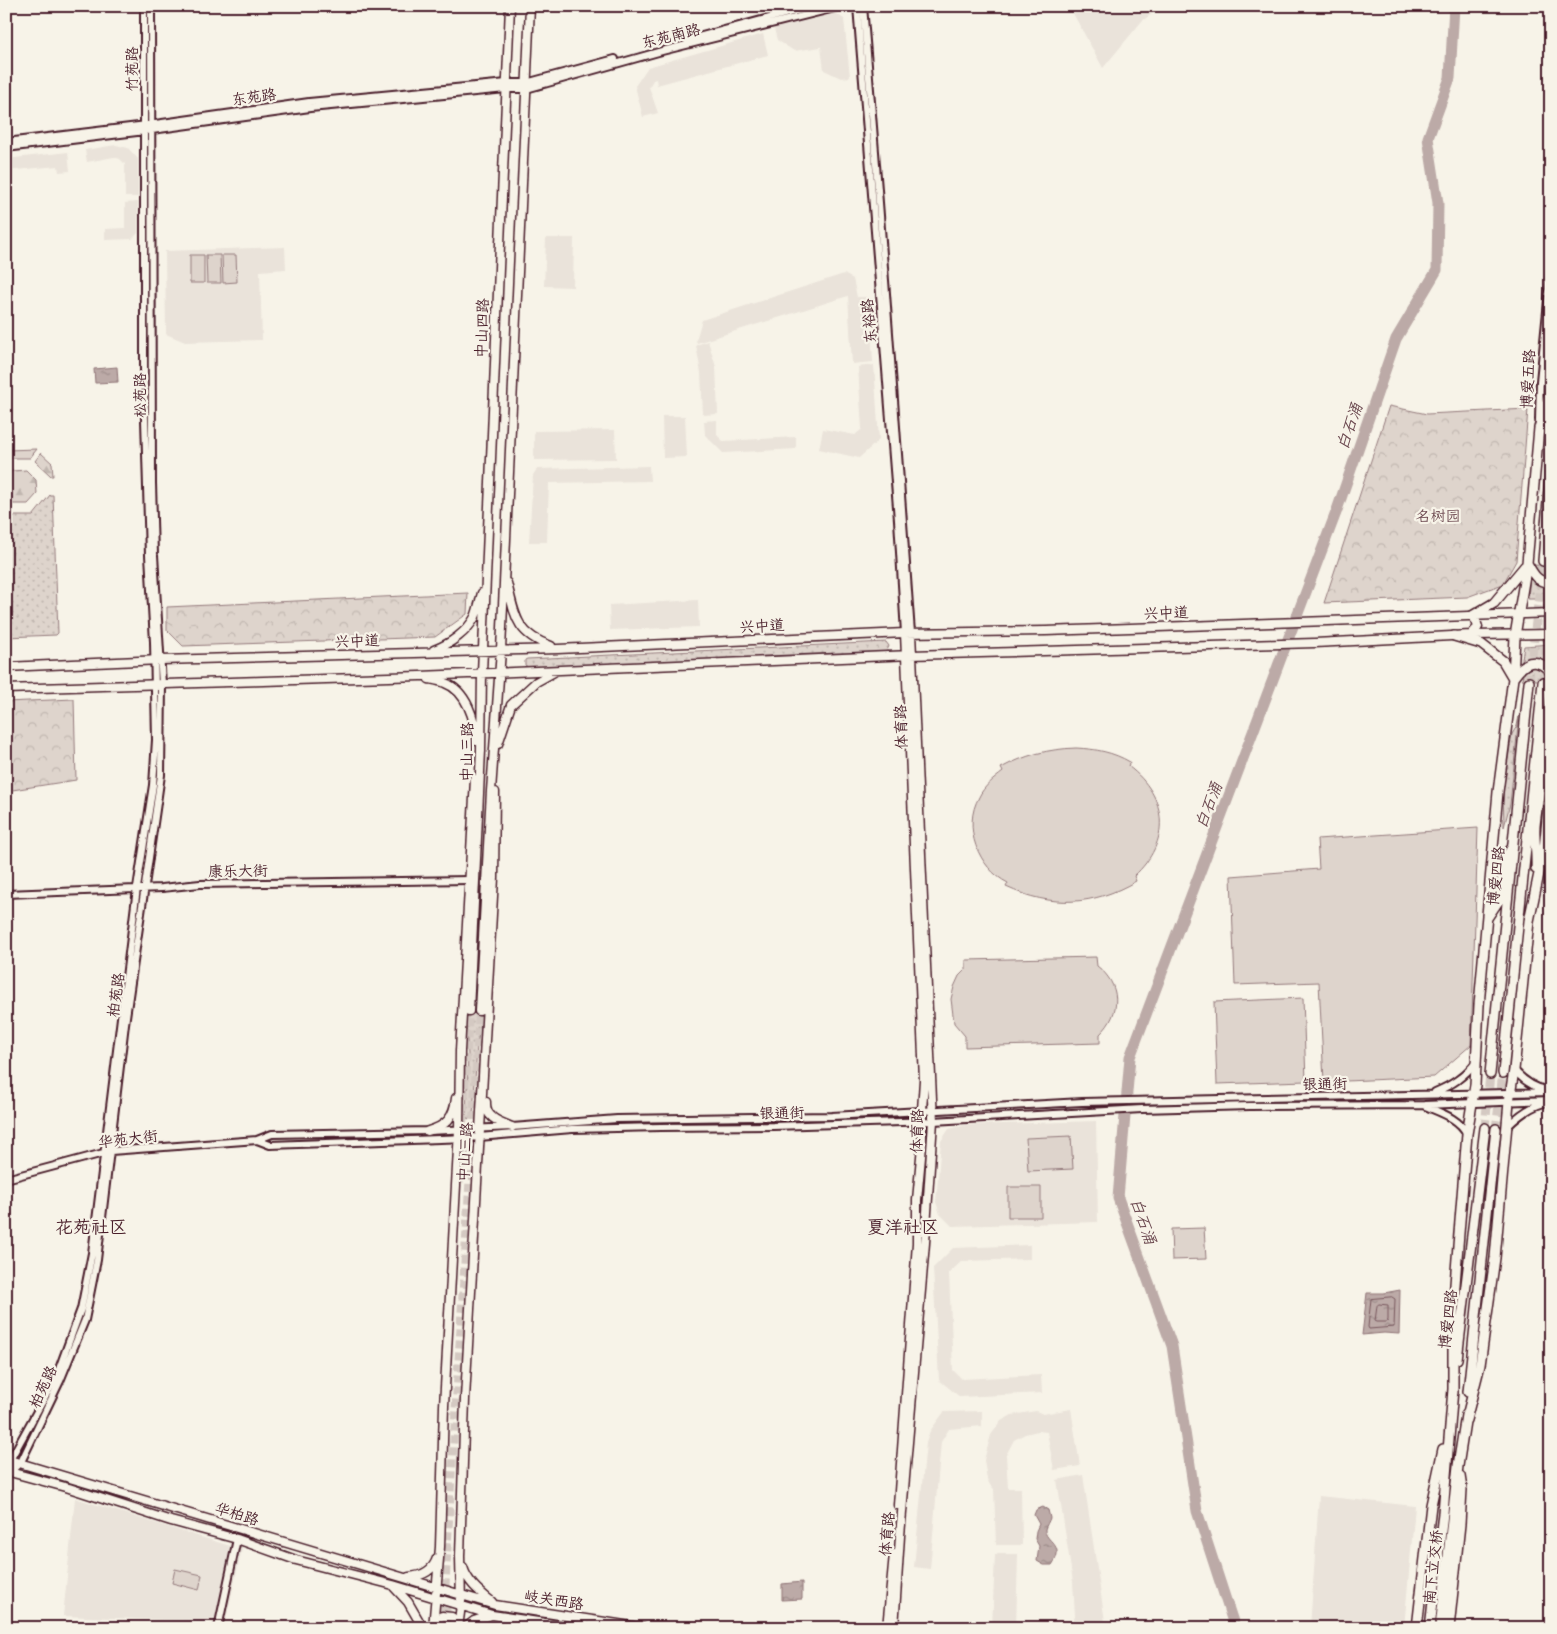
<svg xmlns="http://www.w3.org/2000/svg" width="1557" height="1634" font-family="'Gochi Hand','LXGW WenKai TC',sans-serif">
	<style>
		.built { fill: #eae3da }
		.grass { fill: url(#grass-dots); stroke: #947a7c }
		.forest { fill: url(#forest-firs); stroke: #947a7c }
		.park { fill: url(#park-crowns); stroke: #947a7c }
		.pitch { fill: #ded4cc; stroke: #947a7c }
		.water { fill: url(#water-ripples); stroke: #8e7275 }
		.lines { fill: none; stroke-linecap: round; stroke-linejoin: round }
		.shore { stroke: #78575d; stroke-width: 1 }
		.river { stroke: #bcaaa7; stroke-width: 11 }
		.major-tunnel { stroke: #d4c9c2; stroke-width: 8; stroke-dasharray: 8 4; stroke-linecap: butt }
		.highway-tunnel { stroke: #d4c9c2; stroke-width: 9; stroke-dasharray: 9 4.5; stroke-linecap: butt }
		.minor-casing { stroke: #4a1f2b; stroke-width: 10 }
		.major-casing { stroke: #4a1f2b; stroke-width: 11 }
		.highway-casing { stroke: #4a1f2b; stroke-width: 12 }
		.minor { stroke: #f7f3e8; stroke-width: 6 }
		.major { stroke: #f7f3e8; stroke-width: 8 }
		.highway { stroke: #f7f3e8; stroke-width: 9 }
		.labels { text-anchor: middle; stroke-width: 4.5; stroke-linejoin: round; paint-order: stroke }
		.street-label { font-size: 15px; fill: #4a1f2b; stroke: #f7f3e8 }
		.park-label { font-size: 15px; fill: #6f4c53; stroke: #f7f3e8 }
		.water-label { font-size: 16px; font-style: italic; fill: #6c4950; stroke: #f7f3e8 }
		.quarter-label { font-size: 18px; fill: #4a1f2b; stroke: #f7f3e8 }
	</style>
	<defs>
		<pattern id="grass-dots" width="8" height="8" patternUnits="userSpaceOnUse" patternTransform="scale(1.25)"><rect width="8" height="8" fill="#ded4cc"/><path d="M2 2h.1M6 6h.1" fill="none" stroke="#c0b6af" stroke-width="1.8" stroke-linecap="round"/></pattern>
		<pattern id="forest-firs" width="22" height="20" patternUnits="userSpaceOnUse" patternTransform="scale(1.25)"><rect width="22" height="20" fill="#ded4cc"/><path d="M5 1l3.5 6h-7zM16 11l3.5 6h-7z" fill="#c0b6af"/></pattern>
		<pattern id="park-crowns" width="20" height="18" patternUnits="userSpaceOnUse" patternTransform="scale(1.25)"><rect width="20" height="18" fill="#ded4cc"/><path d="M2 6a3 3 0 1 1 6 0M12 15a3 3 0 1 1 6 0" fill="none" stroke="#c0b6af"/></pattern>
		<pattern id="water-ripples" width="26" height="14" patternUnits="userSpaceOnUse" patternTransform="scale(1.25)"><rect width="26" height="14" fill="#bcaaa7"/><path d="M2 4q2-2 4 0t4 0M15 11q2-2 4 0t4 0" fill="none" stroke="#9b8a88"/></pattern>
	</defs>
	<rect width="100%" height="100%" fill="#f7f3e8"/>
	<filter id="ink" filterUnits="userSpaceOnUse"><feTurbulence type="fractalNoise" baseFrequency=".02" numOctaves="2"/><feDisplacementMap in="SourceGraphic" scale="10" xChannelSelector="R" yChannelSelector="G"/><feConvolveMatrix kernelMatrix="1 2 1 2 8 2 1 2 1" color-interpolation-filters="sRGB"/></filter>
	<g filter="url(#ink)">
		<path class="built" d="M 1069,6 L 1153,6 L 1156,11 L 1142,21 L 1103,68 Z
			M 832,11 L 844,19 L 850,77 L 841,78 L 824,70 L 821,47 L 794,51 L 777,40 L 773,25 Z
			M 763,34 L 768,55 L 657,85 L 656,79 L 653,80 L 649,87 L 658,113 L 643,117 L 635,86 L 648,67 Z
			M 116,145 L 128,148 L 138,159 L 138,197 L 125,197 L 125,164 L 120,159 L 114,157 L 87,162 L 85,150 Z
			M 68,152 L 70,171 L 59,172 L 58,166 L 6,171 L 6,159 Z
			M 138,202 L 138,233 L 132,239 L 105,240 L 105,229 L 125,228 L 125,203 Z
			M 546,238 L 574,238 L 573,287 L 544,286 Z
			M 285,247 L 286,269 L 260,271 L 262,340 L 185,342 L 166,334 L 165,251 Z
			M 844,274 L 853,279 L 857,297 L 869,297 L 873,362 L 852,364 L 848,296 L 697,343 L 696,340 L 702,320 Z
			M 708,341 L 716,367 L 718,414 L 703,415 L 701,373 L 696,345 Z
			M 874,365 L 879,440 L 859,458 L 819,449 L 823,429 L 855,435 L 862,429 L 858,367 Z
			M 662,416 L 685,416 L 687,457 L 663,458 Z
			M 717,420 L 717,435 L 723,441 L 796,437 L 796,449 L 723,453 L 705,435 L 704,421 Z
			M 615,430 L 616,459 L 534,460 L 534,431 Z
			M 649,466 L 650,481 L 549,483 L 547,542 L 529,542 L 533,475 L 537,469 Z
			M 698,600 L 699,627 L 610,630 L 609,605 Z
			M 1096,1121 L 1098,1222 L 952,1226 L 940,1214 L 936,1202 L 941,1141 L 949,1129 L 966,1125 Z
			M 1030,1245 L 1030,1259 L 962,1261 L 949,1273 L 953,1370 L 962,1379 L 1041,1375 L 1042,1393 L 960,1397 L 939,1380 L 933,1268 L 953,1248 Z
			M 1071,1409 L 1080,1466 L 1054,1470 L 1047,1432 L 1038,1431 L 1025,1434 L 1014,1440 L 1006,1455 L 1008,1488 L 1021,1488 L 1022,1545 L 996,1545 L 994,1489 L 990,1485 L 987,1479 L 984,1460 L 991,1435 L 1001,1421 L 1012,1415 L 1036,1411 L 1043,1414 Z
			M 982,1411 L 982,1426 L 949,1429 L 941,1442 L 930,1569 L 914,1567 L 926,1443 L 930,1431 L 944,1412 Z
			M 1083,1475 L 1106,1628 L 1068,1628 L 1075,1616 L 1073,1582 L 1057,1480 Z
			M 1319,1496 L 1415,1506 L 1404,1628 L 1310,1628 Z
			M 75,1498 L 230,1546 L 231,1541 L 243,1545 L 224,1628 L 211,1628 L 212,1622 L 63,1616 Z
			M 995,1554 L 1018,1554 L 1016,1628 L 992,1628 Z"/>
		<path class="grass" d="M 50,495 L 53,495 L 58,633 L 56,635 L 6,637 L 6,513 L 9,516 L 33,516 Z
			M 1534,565 L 1551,566 L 1551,578 L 1544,578 L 1533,569 Z
			M 1530,576 L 1551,586 L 1551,599 L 1528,599 Z
			M 886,642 L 889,646 L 886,653 L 537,667 L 528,667 L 525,665 L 525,660 L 527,659 Z
			M 1551,644 L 1551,665 L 1543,660 L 1521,665 L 1524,646 Z
			M 1537,666 C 1543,667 1551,674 1551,681 L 1522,679 C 1523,670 1530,667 1537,666 Z
			M 1519,716 L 1512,785 L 1510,804 L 1504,827 L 1503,791 L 1512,734 L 1517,726 Z
			M 1546,752 L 1547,783 L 1539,866 L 1537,838 Z
			M 465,1011 L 483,1012 L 477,1045 L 473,1116 L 468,1119 L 466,1116 L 468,1055 Z"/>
		<path class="forest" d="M 37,449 L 30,458 L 6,458 L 6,450 Z
			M 41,453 L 52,463 L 53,476 L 51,476 L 35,461 Z
			M 26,470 L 36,480 L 37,494 L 28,504 L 13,504 L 6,497 L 6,478 L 12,471 Z"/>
		<path class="park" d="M 1389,406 L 1427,414 L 1528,409 L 1516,561 L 1503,584 L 1467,597 L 1324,603 Z
			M 468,593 L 467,614 L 435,637 L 183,646 L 167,630 L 167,607 Z
			M 74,699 L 76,780 L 6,791 L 6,702 Z"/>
		<path class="pitch" d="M 190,255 L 204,255 L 204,283 L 190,283 Z
			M 206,255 L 220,255 L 221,283 L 207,283 Z
			M 222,255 L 236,255 L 237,282 L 223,283 Z
			M 1076,748 C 1096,749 1113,752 1130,762 L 1128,766 C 1169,797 1171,842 1134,876 L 1136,881 C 1093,906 1052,908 1006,887 L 1008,883 C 978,868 962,827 979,797 C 984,786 994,779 1003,772 L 1001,768 C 1025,755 1048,749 1076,748 Z
			M 1478,828 L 1471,1045 L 1434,1077 L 1324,1082 L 1319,982 L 1235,985 L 1231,876 L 1319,869 L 1317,839 Z
			M 1096,957 L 1097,966 C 1121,984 1122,1013 1100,1034 L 1100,1043 L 965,1047 L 965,1036 L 954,1023 L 951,999 L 954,987 L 959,976 L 966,969 L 966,960 Z
			M 1303,998 L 1306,1081 L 1217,1084 L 1214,1002 Z
			M 1071,1136 L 1073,1169 L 1028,1171 L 1026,1138 Z
			M 1008,1187 L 1041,1187 L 1041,1217 L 1008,1217 Z
			M 1204,1228 L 1206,1259 L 1172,1260 L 1171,1229 Z
			M 175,1569 L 202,1575 L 199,1590 L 172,1583 Z"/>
		<path class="water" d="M 117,367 L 118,382 L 95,383 L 94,369 Z
			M 1400,1290 L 1399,1334 L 1384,1333 L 1362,1335 L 1367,1293 L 1384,1293 Z
			M 1043,1507 L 1048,1510 L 1050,1518 C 1049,1521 1046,1526 1045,1529 C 1044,1542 1067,1544 1052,1565 L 1044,1565 L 1037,1561 L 1039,1546 L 1035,1539 L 1036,1531 L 1039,1524 L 1034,1515 L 1036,1510 Z
			M 802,1582 L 802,1599 L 782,1600 L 782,1584 Z"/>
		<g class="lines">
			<path class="shore" d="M 1392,1297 L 1395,1299 L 1394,1327 L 1369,1329 L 1368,1327 L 1371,1299 Z
				M 1379,1304 L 1388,1305 L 1388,1320 L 1387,1322 L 1377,1322 L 1375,1321 L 1377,1306 Z"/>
			<path class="river" d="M 1235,1628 L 1197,1511 L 1172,1346 L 1118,1198 L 1130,1057 L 1337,510 L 1396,339 L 1437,270 L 1438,203 L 1428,138 L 1450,78 L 1454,6"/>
			<path class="major-tunnel" d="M 460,1183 L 469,1011
				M 441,1623 L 441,1597
				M 448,1623 L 445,1595 C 455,1400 469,1206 479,1011"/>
			<path class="highway-tunnel" d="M 1529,682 L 1543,561
				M 1543,682 L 1550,562
				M 1485,1128 L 1490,1074
				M 1496,1129 L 1503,1073"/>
			<g class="minor-casing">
				<path id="minor" d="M 857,6 L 898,520 L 905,633
					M 863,6 C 881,215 896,424 911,633
					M 687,40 L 814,6
					M 6,142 L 155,124 L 309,102 L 507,83 L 526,83 L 615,59
					M 6,148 L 145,131 L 310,108 L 506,89 L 526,89 L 662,51 L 843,6
					M 1539,420 L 1540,381 L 1551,271
					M 6,894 L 162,888 L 200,884 L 470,880
					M 1514,1070 C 1523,1080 1533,1088 1547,1090
					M 1435,1092 C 1452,1085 1464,1077 1476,1062
					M 1425,1106 C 1441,1113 1459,1118 1467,1134
					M 1508,1126 C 1518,1116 1529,1107 1544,1103
					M 257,1140 L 270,1145 L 468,1138 L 572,1129 L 661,1127 L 773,1126 L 933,1121 L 1142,1109 L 1250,1106 L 1424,1105 L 1551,1100
					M 6,1179 L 111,1151 L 257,1140 L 272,1134 L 428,1131 L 512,1127 L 617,1119 L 832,1116 L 1082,1102 L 1551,1092
					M 10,1472 L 10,1460 L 56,1377 L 81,1309 L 92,1253 L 137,888 L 153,785 L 156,740 L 154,642 L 149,555 L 144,386 L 144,6
					M 6,1478 L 10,1472 L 21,1462 L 60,1381 L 85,1320 L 97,1260 L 125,1024 L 161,775 L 162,684 L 154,555 L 152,483 L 151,6
					M 218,1628 L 237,1539"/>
			</g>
			<g class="major-casing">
				<path id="major" d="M 507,583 C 515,616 516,634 551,646
					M 1471,635 L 1478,627 L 1476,621 L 1472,616
					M 434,650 C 450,644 467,632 475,617 C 478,610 480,600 482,593
					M 6,667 L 161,660 L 558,649 L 905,633 L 1046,631 L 1551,613
					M 429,679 C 434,680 440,681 445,683 C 467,691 475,720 477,741
					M 6,689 L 420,676 L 911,655 L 1315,643 L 1471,635 L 1551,634
					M 498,744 L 511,705 L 536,682 L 554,672
					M 469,1011 L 481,750 L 482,673 L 510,6
					M 479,1011 L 491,791 L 501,650 L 530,6
					M 486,1102 C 485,1118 500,1122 512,1127
					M 428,1131 C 446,1126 454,1118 456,1098
					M 6,1459 L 495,1605 L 644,1628
					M 6,1471 L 69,1488 L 171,1521 L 237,1539 L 296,1560 L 393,1585 L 492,1615 L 578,1628
					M 898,1505 L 917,1243 L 917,1200 L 922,1146 L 922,1110 L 924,1080 L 905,633
					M 463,1567 C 467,1582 480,1592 492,1602
					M 409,1577 C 422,1576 433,1571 437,1558
					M 394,1587 L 408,1602 L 423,1628
					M 434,1621 L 442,1616 L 452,1617 L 457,1628
					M 433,1628 L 440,1547 L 444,1406 L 459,1130 L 460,1051 L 475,779
					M 441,1628 L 441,1624
					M 448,1628 L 448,1625
					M 458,1628 L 461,1605 L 460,1556 L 465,1399 L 494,878 L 495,792
					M 465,1628 L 474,1621 L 492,1615
					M 887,1628 L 894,1554
					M 894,1628 L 900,1536 L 925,1243 L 933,1121 L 911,633"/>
			</g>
			<g class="highway-casing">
				<path id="highway" d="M 1543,561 L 1551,466
					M 1550,562 L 1551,554
					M 1527,563 C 1533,574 1537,583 1551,582
					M 1472,616 L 1494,603 L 1525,566
					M 1454,636 L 1481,644 L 1503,661 L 1513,678 C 1524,662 1535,655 1551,672
					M 1536,869 C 1537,855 1534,840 1535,826 C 1537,799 1552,733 1541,711
					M 1487,918 L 1499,900 L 1505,859 L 1511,849
					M 1503,1073 L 1543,682
					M 1490,1074 L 1529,682
					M 1457,1359 L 1485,1128
					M 1468,1392 L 1496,1129
					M 1453,1393 L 1453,1311 L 1457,1258 L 1467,1134 L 1475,1085 L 1479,1005 L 1498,792 L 1513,678 L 1515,636 L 1527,563 L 1539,428 L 1551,387
					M 1466,1420 L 1480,1365 L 1495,1258 L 1509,1102 L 1514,1070 L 1529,921 L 1544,850 L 1551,778
					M 1417,1628 L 1431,1505 L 1443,1449
					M 1430,1628 L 1443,1513 L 1453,1389
					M 1440,1628 L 1458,1466 L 1466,1415
					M 1449,1628 L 1460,1524 L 1462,1489 L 1460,1476"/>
			</g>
			<use href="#minor" class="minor"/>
			<use href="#major" class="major"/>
			<use href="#highway" class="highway"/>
		</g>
	</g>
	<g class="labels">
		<g class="street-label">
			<text transform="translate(671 36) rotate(-14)" y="5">东苑南路</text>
			<text transform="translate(132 69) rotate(-90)" y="5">竹苑路</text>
			<text transform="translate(254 97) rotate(-8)" y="5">东苑路</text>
			<text transform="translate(869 321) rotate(-95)" y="5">东裕路</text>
			<text transform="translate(482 328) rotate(-88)" y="5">中山四路</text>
			<text transform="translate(1528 379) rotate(-87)" y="5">博爱五路</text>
			<text transform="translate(140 395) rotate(-90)" y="5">松苑路</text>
			<text transform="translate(1166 613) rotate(-2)" y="5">兴中道</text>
			<text transform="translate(762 626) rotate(-3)" y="5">兴中道</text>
			<text transform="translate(357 641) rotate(-2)" y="5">兴中道</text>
			<text transform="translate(901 727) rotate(-92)" y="5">体育路</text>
			<text transform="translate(467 752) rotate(-89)" y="5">中山三路</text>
			<text transform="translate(238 871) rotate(-1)" y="5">康乐大街</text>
			<text transform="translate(1496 876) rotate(-84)" y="5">博爱四路</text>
			<text transform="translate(116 995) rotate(-82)" y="5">柏苑路</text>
			<text transform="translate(1325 1084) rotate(-1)" y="5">银通街</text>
			<text transform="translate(782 1113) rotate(-1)" y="5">银通街</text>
			<text transform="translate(917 1131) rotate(-88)" y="5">体育路</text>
			<text transform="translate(128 1139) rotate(-7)" y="5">华苑大街</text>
			<text transform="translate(465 1152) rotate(-86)" y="5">中山三路</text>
			<text transform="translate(1448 1319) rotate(-83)" y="5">博爱四路</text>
			<text transform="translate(43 1387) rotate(-65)" y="5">柏苑路</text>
			<text transform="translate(237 1514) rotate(17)" y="5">华柏路</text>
			<text transform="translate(887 1534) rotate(-85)" y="5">体育路</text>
			<text transform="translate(1433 1567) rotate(-84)" y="5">南下立交桥</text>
			<text transform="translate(554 1600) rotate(9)" y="5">岐关西路</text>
		</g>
		<g class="park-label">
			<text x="1438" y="521">名树园</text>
		</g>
		<g class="water-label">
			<text transform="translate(1349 426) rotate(-71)" y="6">白石涌</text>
			<text transform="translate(1208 805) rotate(-69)" y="6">白石涌</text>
			<text transform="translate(1144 1221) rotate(71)" y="6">白石涌</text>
		</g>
		<g class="quarter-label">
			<text x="91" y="1233">花苑社区</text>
			<text x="903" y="1233">夏洋社区</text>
		</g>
	</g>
	<rect width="1557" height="1634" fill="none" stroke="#f7f3e8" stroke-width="25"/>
	<rect x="12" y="12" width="1532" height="1609" fill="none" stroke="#4a1f2b" stroke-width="2" filter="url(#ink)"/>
</svg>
